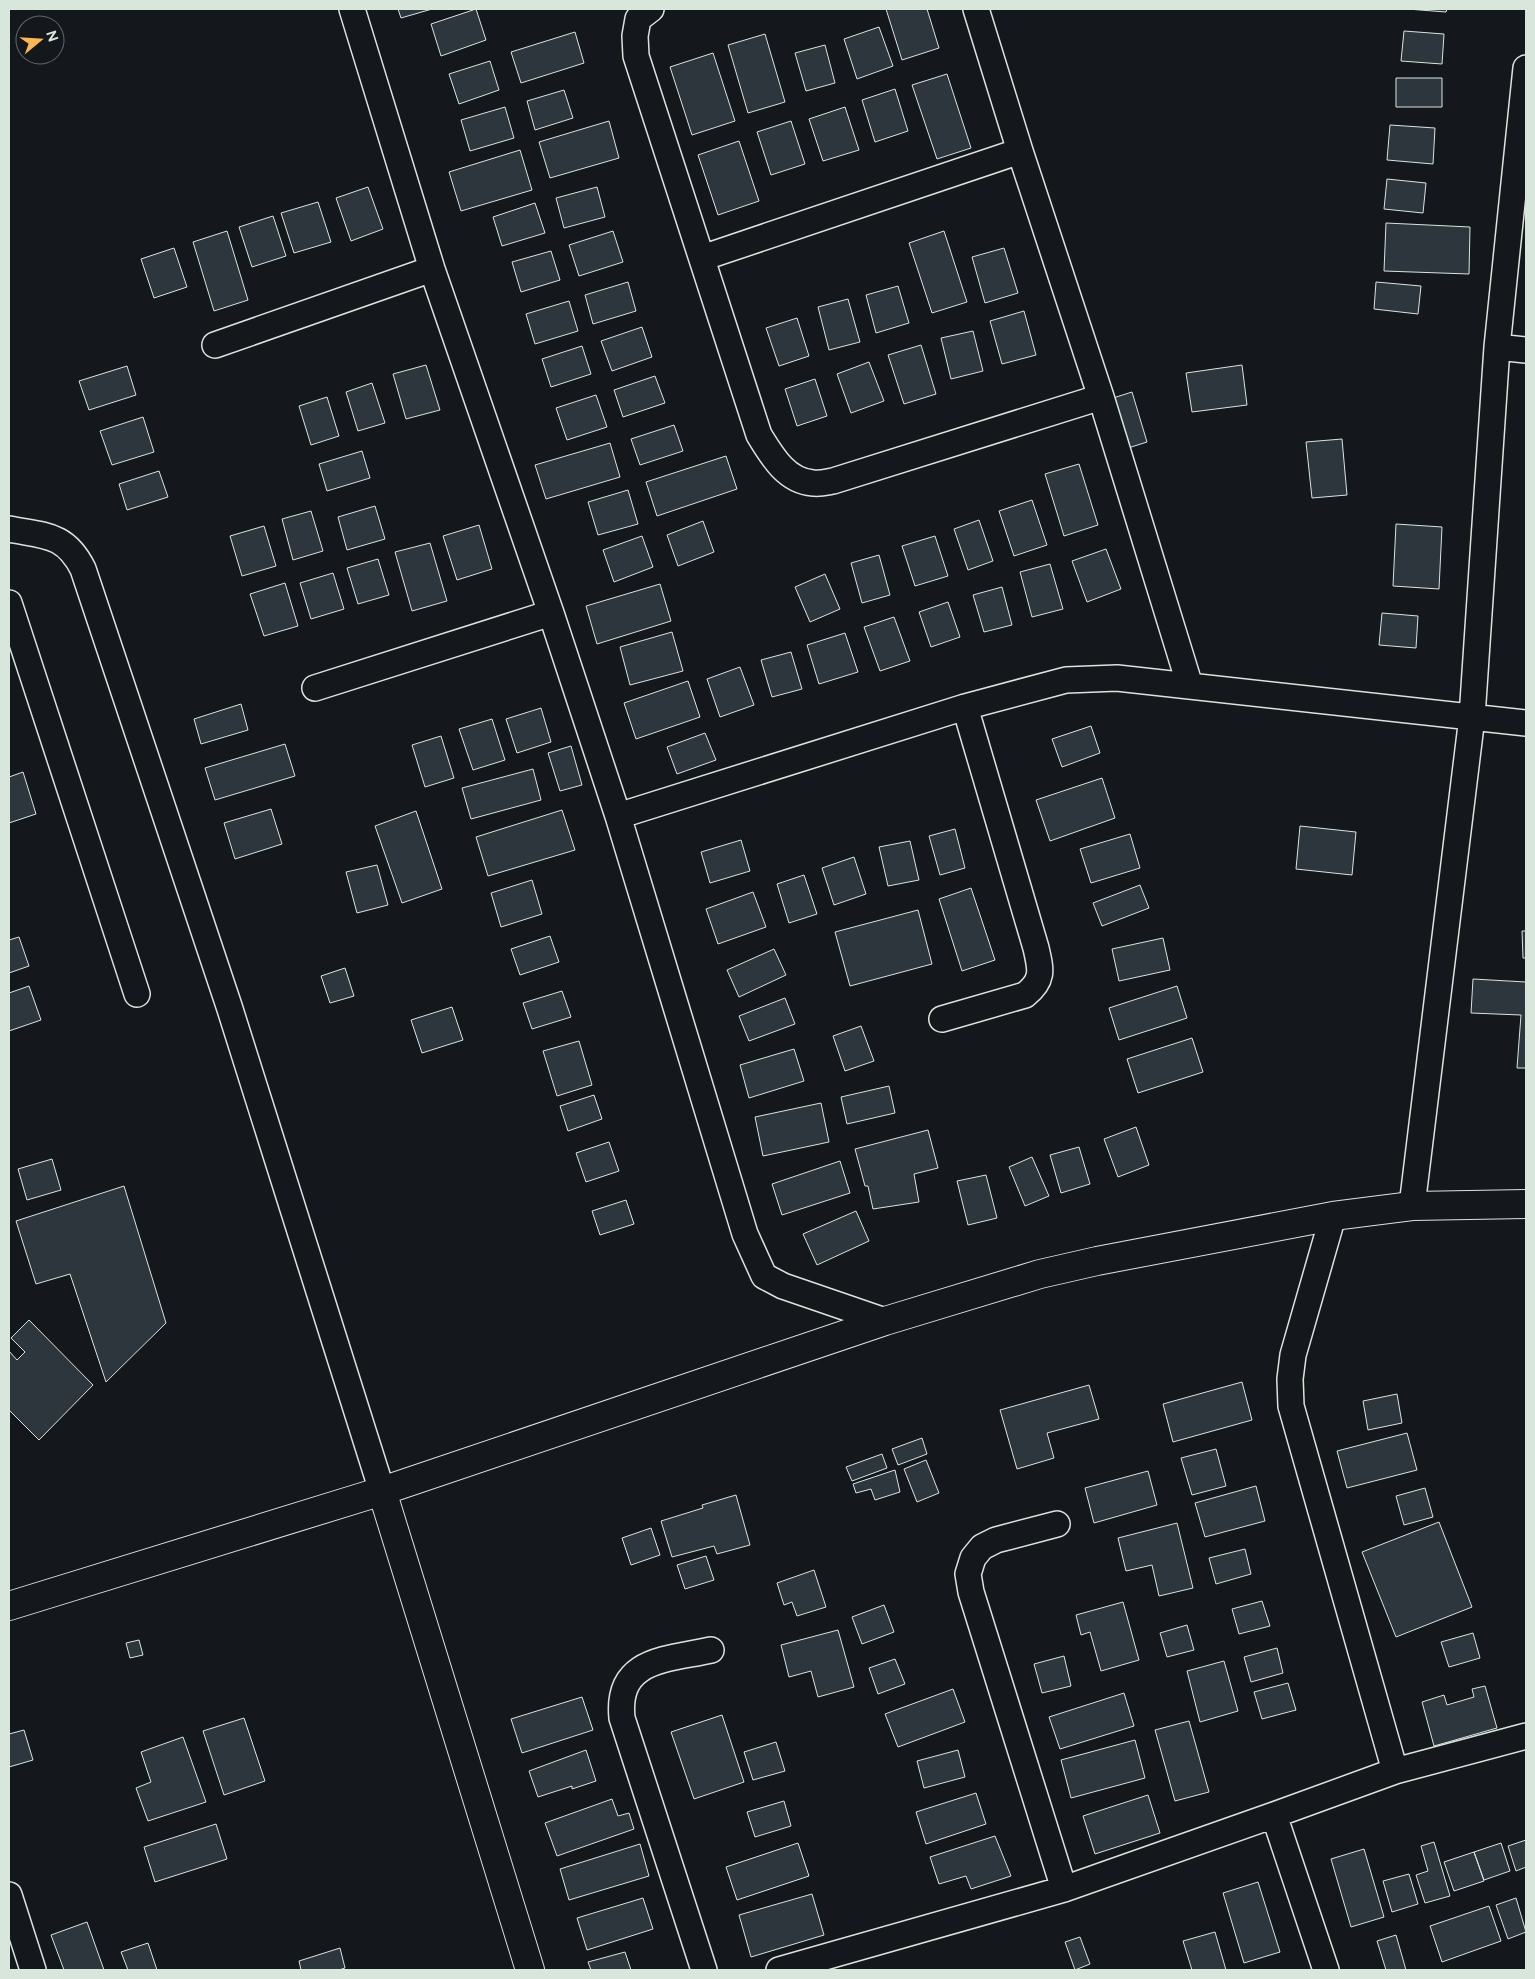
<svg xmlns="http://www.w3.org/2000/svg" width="1535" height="1979" font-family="Raleway,sans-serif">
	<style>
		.building { fill: #2c363c; stroke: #d8e6dc }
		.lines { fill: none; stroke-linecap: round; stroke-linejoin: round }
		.minor-casing { stroke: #d8e6dc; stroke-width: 28 }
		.tertiary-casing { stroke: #d8e6dc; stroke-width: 30 }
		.minor { stroke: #14181c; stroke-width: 25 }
		.tertiary { stroke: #14181c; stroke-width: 28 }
	</style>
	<rect width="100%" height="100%" fill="#14181c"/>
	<path class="building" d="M 398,9 L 432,9 L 401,18 Z
		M 476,9 L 486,40 L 441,56 L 431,24 Z
		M 886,9 L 927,9 L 939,48 L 902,60 Z
		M 1407,9 L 1447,9 L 1446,12 Z
		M 879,27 L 893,66 L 857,79 L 844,39 Z
		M 1404,31 L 1444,34 L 1442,64 L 1401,61 Z
		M 575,32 L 584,63 L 521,83 L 511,52 Z
		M 765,34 L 785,102 L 748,113 L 728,45 Z
		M 825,45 L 835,83 L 806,91 L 795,53 Z
		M 713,53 L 735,121 L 692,135 L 670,67 Z
		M 490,61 L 499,90 L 459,104 L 449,74 Z
		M 947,74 L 971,148 L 937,159 L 912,85 Z
		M 1396,78 L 1442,78 L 1442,107 L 1396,107 Z
		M 895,89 L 908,131 L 875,142 L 862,100 Z
		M 564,90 L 573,118 L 535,130 L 527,101 Z
		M 505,107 L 514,138 L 470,151 L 461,120 Z
		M 845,107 L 859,150 L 823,161 L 809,119 Z
		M 609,121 L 619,158 L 550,178 L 539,142 Z
		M 791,121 L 805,164 L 771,175 L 757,132 Z
		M 1390,125 L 1435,128 L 1433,164 L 1387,160 Z
		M 739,141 L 759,201 L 718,215 L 698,155 Z
		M 520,150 L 532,190 L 461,211 L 449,172 Z
		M 1387,179 L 1426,183 L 1423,213 L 1384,209 Z
		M 368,187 L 383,229 L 351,241 L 336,198 Z
		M 597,187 L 605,217 L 564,228 L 556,198 Z
		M 318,202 L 331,242 L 294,253 L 281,213 Z
		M 535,203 L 545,233 L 502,246 L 493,217 Z
		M 273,216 L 286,256 L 252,267 L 239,227 Z
		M 1386,223 L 1470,227 L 1469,274 L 1384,271 Z
		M 227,231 L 248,300 L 214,311 L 193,242 Z
		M 613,231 L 623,262 L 579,276 L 569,245 Z
		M 944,231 L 967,302 L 932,313 L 909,243 Z
		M 174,248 L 187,287 L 154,298 L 141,259 Z
		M 1004,248 L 1018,293 L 985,303 L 972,257 Z
		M 551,251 L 560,280 L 521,292 L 512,262 Z
		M 628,282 L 636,311 L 593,324 L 585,295 Z
		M 1376,282 L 1421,286 L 1418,314 L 1374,309 Z
		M 898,286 L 909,323 L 876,333 L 866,295 Z
		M 848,299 L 860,342 L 829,350 L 818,307 Z
		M 569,301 L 578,331 L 535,344 L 526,314 Z
		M 1024,311 L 1036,355 L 1002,364 L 990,321 Z
		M 797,318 L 809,356 L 779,366 L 766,328 Z
		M 642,327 L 652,357 L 612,371 L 601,341 Z
		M 973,331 L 983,371 L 951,379 L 941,338 Z
		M 921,345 L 936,394 L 904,404 L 888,355 Z
		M 582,346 L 591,374 L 551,387 L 542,359 Z
		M 869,362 L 884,401 L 851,413 L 837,374 Z
		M 426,365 L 440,410 L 406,419 L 393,374 Z
		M 1242,365 L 1247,405 L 1192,412 L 1186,373 Z
		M 127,366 L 136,395 L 89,410 L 79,381 Z
		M 655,376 L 665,403 L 623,417 L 614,390 Z
		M 815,379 L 827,416 L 797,426 L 785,389 Z
		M 372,383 L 385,423 L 358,431 L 346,392 Z
		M 1132,392 L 1147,442 L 1125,449 L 1110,399 Z
		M 596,395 L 607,427 L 567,440 L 556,408 Z
		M 327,397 L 339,436 L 311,445 L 299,406 Z
		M 143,417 L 154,452 L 112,465 L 100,431 Z
		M 674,425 L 683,451 L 640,465 L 631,439 Z
		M 1342,439 L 1347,495 L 1312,498 L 1306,442 Z
		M 610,443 L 620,477 L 546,499 L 535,465 Z
		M 362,451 L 370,478 L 327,491 L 319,464 Z
		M 726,456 L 737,489 L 657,516 L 646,482 Z
		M 1079,464 L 1098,525 L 1064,536 L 1045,474 Z
		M 159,471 L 168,497 L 127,510 L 119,484 Z
		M 628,490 L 638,524 L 598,535 L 588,502 Z
		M 1032,500 L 1047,545 L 1014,556 L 999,511 Z
		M 375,506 L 385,539 L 347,550 L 338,517 Z
		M 311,511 L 323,551 L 293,560 L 282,519 Z
		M 979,520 L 993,561 L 968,570 L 954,529 Z
		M 703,521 L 714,552 L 678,566 L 667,535 Z
		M 1396,524 L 1442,527 L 1439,589 L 1393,586 Z
		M 479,525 L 492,569 L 457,580 L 443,536 Z
		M 264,526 L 276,566 L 242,576 L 230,536 Z
		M 642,536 L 653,567 L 614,582 L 603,550 Z
		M 935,536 L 948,576 L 915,586 L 902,546 Z
		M 430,543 L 447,601 L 412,611 L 395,552 Z
		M 1106,549 L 1121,589 L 1087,602 L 1072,561 Z
		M 879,555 L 890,595 L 862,603 L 851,563 Z
		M 378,559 L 389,595 L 358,604 L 347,568 Z
		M 1050,564 L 1063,609 L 1032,617 L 1020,572 Z
		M 333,573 L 344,609 L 311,619 L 300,583 Z
		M 825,574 L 840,609 L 810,622 L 795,587 Z
		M 285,583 L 298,626 L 264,636 L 250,594 Z
		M 660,584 L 671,621 L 597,644 L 586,606 Z
		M 1002,587 L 1012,625 L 984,632 L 973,595 Z
		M 948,602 L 960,637 L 931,647 L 919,612 Z
		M 1382,613 L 1418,616 L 1416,648 L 1379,645 Z
		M 894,617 L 910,661 L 880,671 L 864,627 Z
		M 672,632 L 683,671 L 630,685 L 620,647 Z
		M 845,633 L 858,672 L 819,684 L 807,645 Z
		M 791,652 L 802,689 L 772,697 L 761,660 Z
		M 740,667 L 754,705 L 720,717 L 707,679 Z
		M 688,681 L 700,717 L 636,739 L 624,703 Z
		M 241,704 L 248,730 L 201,744 L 194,719 Z
		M 541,708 L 551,742 L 517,753 L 506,719 Z
		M 492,719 L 505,760 L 473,770 L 459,729 Z
		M 1091,726 L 1100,753 L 1062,767 L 1052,739 Z
		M 705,733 L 716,760 L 677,774 L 667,747 Z
		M 441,736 L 454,778 L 425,787 L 412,745 Z
		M 285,744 L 295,776 L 215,800 L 205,768 Z
		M 571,746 L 582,785 L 560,791 L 548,753 Z
		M 533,769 L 541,800 L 471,819 L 462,788 Z
		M 23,772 L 36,814 L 9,823 L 9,777 Z
		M 1102,778 L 1115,818 L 1050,841 L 1036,800 Z
		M 271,809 L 282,844 L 235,859 L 224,823 Z
		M 562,810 L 575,850 L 488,876 L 476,837 Z
		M 416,811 L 442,889 L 402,903 L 375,826 Z
		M 1300,826 L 1356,832 L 1352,875 L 1296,869 Z
		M 955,829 L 965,868 L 940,875 L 929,836 Z
		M 1130,834 L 1140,868 L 1091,883 L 1080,849 Z
		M 741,840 L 750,871 L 710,883 L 701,852 Z
		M 910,841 L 919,880 L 888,886 L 879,847 Z
		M 854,857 L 866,894 L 834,905 L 822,868 Z
		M 377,865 L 388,905 L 357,913 L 346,872 Z
		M 804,875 L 817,914 L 789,923 L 777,884 Z
		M 532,880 L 542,914 L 501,927 L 491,893 Z
		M 1140,885 L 1149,908 L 1102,926 L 1093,903 Z
		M 971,888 L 995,960 L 962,971 L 939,899 Z
		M 753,892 L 766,927 L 718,944 L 706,909 Z
		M 918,910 L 932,964 L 850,986 L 835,932 Z
		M 1522,931 L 1526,931 L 1526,958 L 1523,958 Z
		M 550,936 L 559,962 L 520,975 L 511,949 Z
		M 19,937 L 29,966 L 9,973 L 9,940 Z
		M 1163,938 L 1170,970 L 1119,981 L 1112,949 Z
		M 774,949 L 786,975 L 739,997 L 727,970 Z
		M 345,968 L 354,996 L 330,1003 L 321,976 Z
		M 1473,979 L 1526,982 L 1526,1068 L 1517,1068 L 1521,1015 L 1471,1013 Z
		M 29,986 L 41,1020 L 9,1031 L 9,993 Z
		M 1177,986 L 1187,1018 L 1119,1040 L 1109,1008 Z
		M 562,991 L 571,1017 L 532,1029 L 523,1003 Z
		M 785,998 L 795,1024 L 749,1041 L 739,1016 Z
		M 452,1007 L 463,1040 L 422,1053 L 411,1020 Z
		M 861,1026 L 874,1061 L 845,1071 L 833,1036 Z
		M 1192,1038 L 1203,1072 L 1138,1093 L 1127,1059 Z
		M 579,1041 L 592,1085 L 557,1096 L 543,1051 Z
		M 794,1049 L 804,1081 L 749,1098 L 740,1065 Z
		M 889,1086 L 895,1113 L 847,1124 L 841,1097 Z
		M 594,1095 L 602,1119 L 568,1131 L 560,1106 Z
		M 821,1103 L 829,1142 L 763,1156 L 755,1117 Z
		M 1136,1127 L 1149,1165 L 1118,1177 L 1104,1139 Z
		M 928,1130 L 938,1168 L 914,1174 L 919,1202 L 873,1209 L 868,1186 L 865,1186 L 855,1149 Z
		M 609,1142 L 619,1171 L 586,1182 L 576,1153 Z
		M 1079,1147 L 1090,1184 L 1061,1193 L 1050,1155 Z
		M 1032,1157 L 1049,1196 L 1025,1206 L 1009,1167 Z
		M 52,1159 L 61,1190 L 27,1200 L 18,1169 Z
		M 840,1161 L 850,1193 L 782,1215 L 772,1184 Z
		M 986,1175 L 997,1218 L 968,1225 L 957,1181 Z
		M 124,1186 L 166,1323 L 106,1382 L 70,1274 L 36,1284 L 16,1221 Z
		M 626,1200 L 634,1224 L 600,1235 L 592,1211 Z
		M 856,1211 L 869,1241 L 817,1265 L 803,1234 Z
		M 29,1320 L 93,1385 L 39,1440 L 9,1410 L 9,1351 L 17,1360 L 25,1352 L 11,1338 Z
		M 1242,1382 L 1252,1420 L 1173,1442 L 1163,1404 Z
		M 1089,1385 L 1099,1419 L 1047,1433 L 1054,1458 L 1017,1469 L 1000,1410 Z
		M 1397,1394 L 1402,1423 L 1368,1430 L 1363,1401 Z
		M 1407,1433 L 1417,1470 L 1347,1488 L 1337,1451 Z
		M 922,1438 L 927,1454 L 898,1465 L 892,1449 Z
		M 1216,1449 L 1226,1486 L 1192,1495 L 1181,1458 Z
		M 882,1454 L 887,1468 L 852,1481 L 846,1467 Z
		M 926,1460 L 939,1493 L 917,1502 L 904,1469 Z
		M 895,1470 L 900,1492 L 875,1500 L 871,1489 L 856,1493 L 853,1484 Z
		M 1148,1471 L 1157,1505 L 1094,1523 L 1085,1488 Z
		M 1256,1486 L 1265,1521 L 1205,1537 L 1195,1503 Z
		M 1425,1488 L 1433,1517 L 1404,1525 L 1396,1496 Z
		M 736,1495 L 750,1545 L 717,1554 L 714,1546 L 672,1557 L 661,1521 L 703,1508 L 702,1505 Z
		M 1439,1522 L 1472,1607 L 1396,1637 L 1362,1552 Z
		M 1177,1523 L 1193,1588 L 1159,1596 L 1152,1565 L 1126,1571 L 1118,1538 Z
		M 651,1528 L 660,1555 L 631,1565 L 622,1538 Z
		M 1245,1549 L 1251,1574 L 1216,1584 L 1209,1558 Z
		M 706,1556 L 714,1580 L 685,1589 L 677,1565 Z
		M 814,1570 L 826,1607 L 797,1616 L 792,1602 L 784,1605 L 777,1583 Z
		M 1262,1601 L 1270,1626 L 1239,1634 L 1232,1609 Z
		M 1123,1602 L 1139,1660 L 1101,1671 L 1090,1632 L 1081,1635 L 1076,1615 Z
		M 884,1605 L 894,1632 L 862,1644 L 852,1617 Z
		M 1187,1625 L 1194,1650 L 1167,1657 L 1160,1633 Z
		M 838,1630 L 854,1687 L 818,1697 L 811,1671 L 789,1677 L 781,1645 Z
		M 1473,1633 L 1480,1658 L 1449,1667 L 1441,1642 Z
		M 139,1640 L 143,1655 L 130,1658 L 126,1643 Z
		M 1277,1648 L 1283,1673 L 1251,1682 L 1244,1657 Z
		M 1064,1656 L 1071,1686 L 1042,1693 L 1034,1664 Z
		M 895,1659 L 905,1684 L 878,1694 L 869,1668 Z
		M 1224,1661 L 1238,1711 L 1200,1722 L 1187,1671 Z
		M 1288,1683 L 1296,1710 L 1262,1719 L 1254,1692 Z
		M 1485,1686 L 1497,1728 L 1434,1746 L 1422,1702 L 1444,1695 L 1447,1705 L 1474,1697 L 1472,1689 Z
		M 953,1689 L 965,1722 L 898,1747 L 885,1714 Z
		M 1124,1693 L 1134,1726 L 1060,1749 L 1049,1717 Z
		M 582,1697 L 593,1730 L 522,1753 L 511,1719 Z
		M 722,1715 L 744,1782 L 694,1799 L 671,1732 Z
		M 244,1718 L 265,1781 L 224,1795 L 203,1731 Z
		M 1189,1721 L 1209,1792 L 1175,1801 L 1155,1730 Z
		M 24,1730 L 33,1760 L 9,1767 L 9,1734 Z
		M 183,1737 L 206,1802 L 148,1821 L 136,1788 L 151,1782 L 141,1752 Z
		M 1135,1740 L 1145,1778 L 1071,1798 L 1061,1760 Z
		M 776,1742 L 785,1771 L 753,1780 L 744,1752 Z
		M 586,1750 L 596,1781 L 572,1789 L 572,1786 L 538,1797 L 529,1771 Z
		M 958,1750 L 965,1777 L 924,1788 L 917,1761 Z
		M 976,1793 L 986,1824 L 926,1844 L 916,1812 Z
		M 1148,1795 L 1160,1833 L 1095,1854 L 1083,1816 Z
		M 612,1799 L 618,1816 L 629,1813 L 634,1829 L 557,1856 L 545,1823 Z
		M 784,1801 L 791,1826 L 755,1837 L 747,1812 Z
		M 216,1824 L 227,1859 L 155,1882 L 144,1847 Z
		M 995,1836 L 1011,1876 L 971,1889 L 966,1876 L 939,1884 L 930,1857 Z
		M 1526,1840 L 1526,1867 L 1516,1871 L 1508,1846 Z
		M 1434,1842 L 1450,1896 L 1425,1903 L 1416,1875 L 1428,1871 L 1421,1846 Z
		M 798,1843 L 809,1876 L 737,1900 L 726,1867 Z
		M 1501,1843 L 1510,1871 L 1484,1880 L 1474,1852 Z
		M 640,1844 L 649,1876 L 569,1900 L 560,1869 Z
		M 1364,1849 L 1384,1917 L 1351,1927 L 1331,1859 Z
		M 1474,1852 L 1484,1881 L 1454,1891 L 1444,1862 Z
		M 1409,1874 L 1418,1904 L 1392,1912 L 1383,1881 Z
		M 1258,1882 L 1280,1952 L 1244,1963 L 1223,1893 Z
		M 812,1894 L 824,1935 L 751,1957 L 739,1915 Z
		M 643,1898 L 653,1929 L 587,1950 L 577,1918 Z
		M 1516,1898 L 1526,1932 L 1508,1939 L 1496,1905 Z
		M 1489,1906 L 1501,1941 L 1442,1962 L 1430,1926 Z
		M 87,1922 L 104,1970 L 64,1970 L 51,1935 Z
		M 1215,1932 L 1226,1970 L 1192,1970 L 1183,1941 Z
		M 1396,1935 L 1406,1970 L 1386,1970 L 1377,1941 Z
		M 1080,1937 L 1090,1964 L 1075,1970 L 1065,1942 Z
		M 148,1943 L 157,1970 L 128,1970 L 121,1952 Z
		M 340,1948 L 345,1968 L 339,1970 L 301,1970 L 299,1961 Z
		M 625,1952 L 631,1970 L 591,1970 L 588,1962 Z"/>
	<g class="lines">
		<g class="minor-casing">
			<path id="minor" d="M 352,9 L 432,269 L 551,613 L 618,816 L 745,1234 L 764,1276 L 783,1286 L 885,1321
				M 651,9 L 638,19 L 635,36 L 636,56 L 759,435 C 772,456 786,481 813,483 C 820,484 827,482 833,481 L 1101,397
				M 976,9 L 1020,151 L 1101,397 L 1190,686
				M 702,258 L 1020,151
				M 215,345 L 432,269
				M 1497,347 L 1526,350
				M 9,529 C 44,536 65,533 83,569 L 229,1006 L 382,1491
				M 9,603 L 137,994
				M 315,688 L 551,613
				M 618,816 L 965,707 L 1066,680 L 1117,678 L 1526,723
				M 942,1019 L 1025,995 C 1044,980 1041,970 1036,948 L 965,707
				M 1412,1206 L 1472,717 L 1497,347 L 1526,68
				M 1333,1216 L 1293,1355 L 1290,1379 L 1291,1406 L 1395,1771
				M 1057,1524 L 996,1540 L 982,1547 L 973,1558 L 968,1574 L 971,1592 L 1064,1889
				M 1274,1815 L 1326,1970
				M 9,1895 L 33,1970
				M 704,1970 L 622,1718 C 616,1658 667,1660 711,1650
				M 779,1970 L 1064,1889 L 1274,1815 L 1395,1771 L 1526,1736"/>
		</g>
		<g class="tertiary-casing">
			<path id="tertiary" d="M 382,1491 L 530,1970
				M 9,1606 L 382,1491 L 885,1321 L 1040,1274 L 1097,1261 L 1333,1216 L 1412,1206 L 1526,1204"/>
		</g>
		<use href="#minor" class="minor"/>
		<use href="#tertiary" class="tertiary"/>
	</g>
	<rect width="1535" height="1979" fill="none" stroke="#d8e6dc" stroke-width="20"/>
	<g transform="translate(40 40) rotate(72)"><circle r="24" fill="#14181c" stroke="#626a69"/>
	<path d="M0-4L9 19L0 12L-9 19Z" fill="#ffb74d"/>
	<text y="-8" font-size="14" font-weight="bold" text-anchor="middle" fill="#d8e6dc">N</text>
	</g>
</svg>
